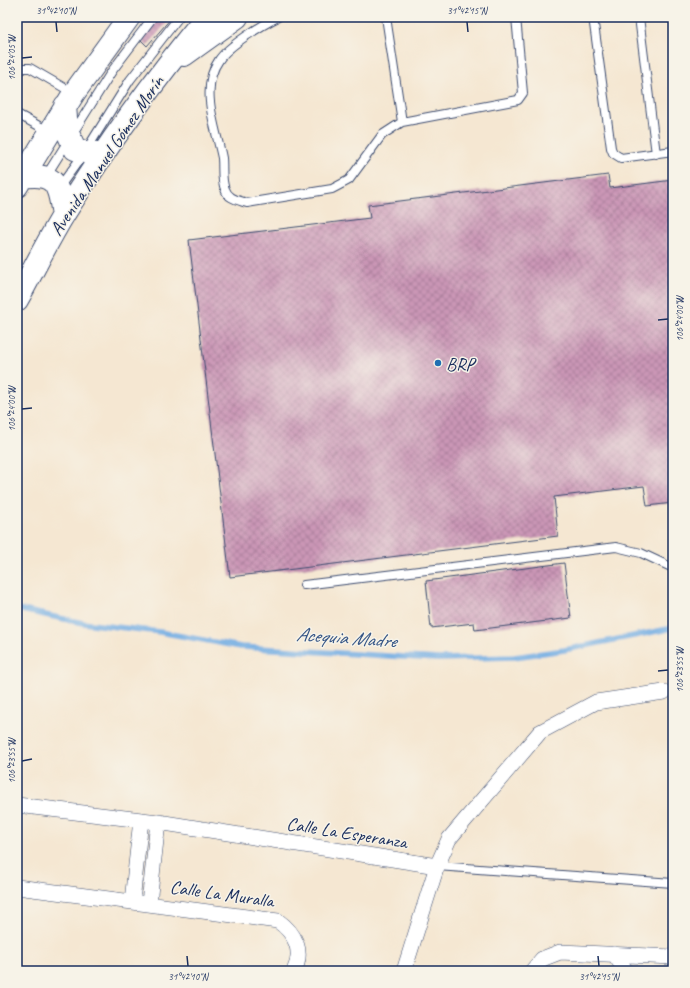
<svg xmlns="http://www.w3.org/2000/svg" width="690" height="988" font-family="Caveat,sans-serif">
	<style>
		.lines { fill: none; stroke-linecap: round; stroke-linejoin: round }
		.stream { stroke: #73ade3; stroke-width: 5.5 }
		.building { fill: url(#building-cross-hatch) }
		.service-casing { stroke: #3c4b6f; stroke-width: 10 }
		.minor-casing { stroke: #3c4b6f; stroke-width: 16 }
		.primary-casing { stroke: #3c4b6f; stroke-width: 24 }
		.service { stroke: #fff; stroke-width: 8 }
		.minor { stroke: #fff; stroke-width: 15 }
		.primary { stroke: #fff; stroke-width: 22 }
		.ticks { fill: none; stroke: #1b2f5e; stroke-width: 1.5 }
		.poi-dot { fill: #1f6fb2; stroke: #f7f3e8; stroke-width: 1.5 }
		.labels { text-anchor: middle; stroke-width: 3; stroke-linejoin: round; paint-order: stroke }
		.street-label { font-size: 19px; fill: #1b2f5e; stroke: #f7f3e8 }
		.poi-label { font-size: 19px; fill: #1b2f5e; stroke: #f7f3e8; text-anchor: start }
		.water-label { font-size: 20px; font-style: italic; fill: #355586; stroke: #f7f3e8 }
		.neatline { fill: none; stroke: #1b2f5e; stroke-width: 1.5 }
		.ticks-label { font-size: 10px; text-anchor: middle; fill: #1b2f5e }
	</style>
	<defs>
		<pattern id="building-cross-hatch" width="8" height="8" patternUnits="userSpaceOnUse"><rect width="8" height="8" fill="#cb96b6"/><path d="M0 0l8 8M0 8l8-8" fill="none" stroke="#a47b97"/></pattern>
	</defs>
	<rect width="100%" height="100%" fill="#f7f3e8"/>
	<filter id="ink" filterUnits="userSpaceOnUse"><feTurbulence type="fractalNoise" baseFrequency=".025" numOctaves="2"/><feDisplacementMap in="SourceGraphic" scale="8" xChannelSelector="R" yChannelSelector="G"/><feConvolveMatrix kernelMatrix="1 2 1 2 8 2 1 2 1" color-interpolation-filters="sRGB"/></filter>
	<filter id="wash" filterUnits="userSpaceOnUse"><feTurbulence type="fractalNoise" baseFrequency=".012" numOctaves="4" result="noise"/><feDisplacementMap in="SourceGraphic" scale="16" xChannelSelector="R" yChannelSelector="G"/><feGaussianBlur stdDeviation="0.9" result="paint"/><feColorMatrix in="noise" values="0 0 0 0 0 0 0 0 0 0 0 0 0 0 0 0 0 1.4 0 .05"/><feComposite in="paint" operator="in"/></filter>
	<g filter="url(#wash)">
		<rect width="100%" height="100%" fill="#f5e7d2"/>
		<g class="lines">
			<path class="stream" d="M 17,609 L 83,623 L 160,632 L 241,647 L 438,659 L 514,657 L 564,650 L 673,628"/>
		</g>
		<g id="blocks">
			<path class="building" d="M 158,17 L 172,17 L 147,46 L 140,39 Z
				M 608,175 L 610,188 L 673,180 L 673,503 L 647,506 L 644,486 L 554,497 L 558,536 L 230,577 L 189,240 L 370,218 L 368,205 Z
				M 564,563 L 571,618 L 475,630 L 474,623 L 431,628 L 426,581 Z"/>
		</g>
	</g>
	<g filter="url(#ink)">
		<use href="#blocks" fill-opacity="0" stroke="#3c4b6f" stroke-width="1"/>
		<g class="lines">
			<g class="service-casing">
				<path id="service" d="M 278,17 C 262,25 228,46 219,60 C 199,88 216,128 222,158 C 223,168 221,180 225,189 C 228,199 238,200 247,203 L 332,189 L 349,180 L 382,135 L 402,122 L 518,100 L 523,93 L 516,17
					M 386,17 L 402,122
					M 593,17 L 611,148 L 613,153 L 621,158 L 673,151
					M 639,17 L 656,154
					M 17,74 L 23,68 L 30,68 L 73,93
					M 17,114 L 50,132
					M 46,176 L 112,71 L 153,17
					M 58,189 L 85,152 L 130,80 L 179,17
					M 304,585 L 616,547 L 641,553 L 673,568
					M 437,866 L 673,883"/>
			</g>
			<g class="minor-casing">
				<path id="minor" d="M 17,805 L 158,822 L 437,866
					M 17,887 L 278,921 C 295,933 304,951 294,971
					M 132,901 L 141,820
					M 149,903 L 158,822
					M 614,954 L 626,971
					M 404,971 L 437,866 L 449,839 L 540,732 L 596,702 L 664,692
					M 532,971 L 542,959 L 560,952 L 673,957"/>
			</g>
			<g class="primary-casing">
				<path id="primary" d="M 184,55 L 237,17
					M 65,106 L 67,131 L 75,149 L 88,153 L 103,153
					M 22,177 C 56,172 59,185 63,216
					M 17,186 L 74,93 L 129,17
					M 17,300 C 33,271 47,242 64,214 C 107,145 154,80 206,17"/>
			</g>
			<use href="#service" class="service"/>
			<use href="#minor" class="minor"/>
			<use href="#primary" class="primary"/>
		</g>
	</g>
	<path class="ticks" d="M 56,22 L 57,32M 467,22 L 468,32M 22,58 L 32,57M 658,320 L 668,319M 22,409 L 32,408M 658,671 L 668,670M 22,761 L 32,759M 187,956 L 188,966M 598,956 L 599,966"/>
	<circle class="poi-dot" cx="438" cy="363" r="4"/>
	<g class="labels">
		<g class="street-label">
			<text transform="translate(106 155) rotate(-56)" y="7">Avenida Manuel Gómez Morín</text>
			<text transform="translate(347 832) rotate(9)" y="7">Calle La Esperanza</text>
			<text transform="translate(222 893) rotate(8)" y="7">Calle La Muralla</text>
		</g>
		<g class="poi-label">
			<text x="446" y="370">BRP</text>
		</g>
		<g class="water-label">
			<text transform="translate(346 637) rotate(4)" y="7">Acequia Madre</text>
		</g>
	</g>
	<rect width="690" height="988" fill="none" stroke="#f7f3e8" stroke-width="44"/>
	<rect x="22" y="22" width="646" height="944" class="neatline"/>
	<g class="ticks-label">
		<text x="56" y="14">31°42'10"N</text>
		<text x="467" y="14">31°42'15"N</text>
		<text transform="translate(11 58) rotate(-90)" y="4">106°24'05"W</text>
		<text transform="translate(679 319) rotate(-90)" y="4">106°24'00"W</text>
		<text transform="translate(11 409) rotate(-90)" y="4">106°24'00"W</text>
		<text transform="translate(679 670) rotate(-90)" y="4">106°23'55"W</text>
		<text transform="translate(11 761) rotate(-90)" y="4">106°23'55"W</text>
		<text x="188" y="980">31°42'10"N</text>
		<text x="599" y="980">31°42'15"N</text>
	</g>
</svg>
